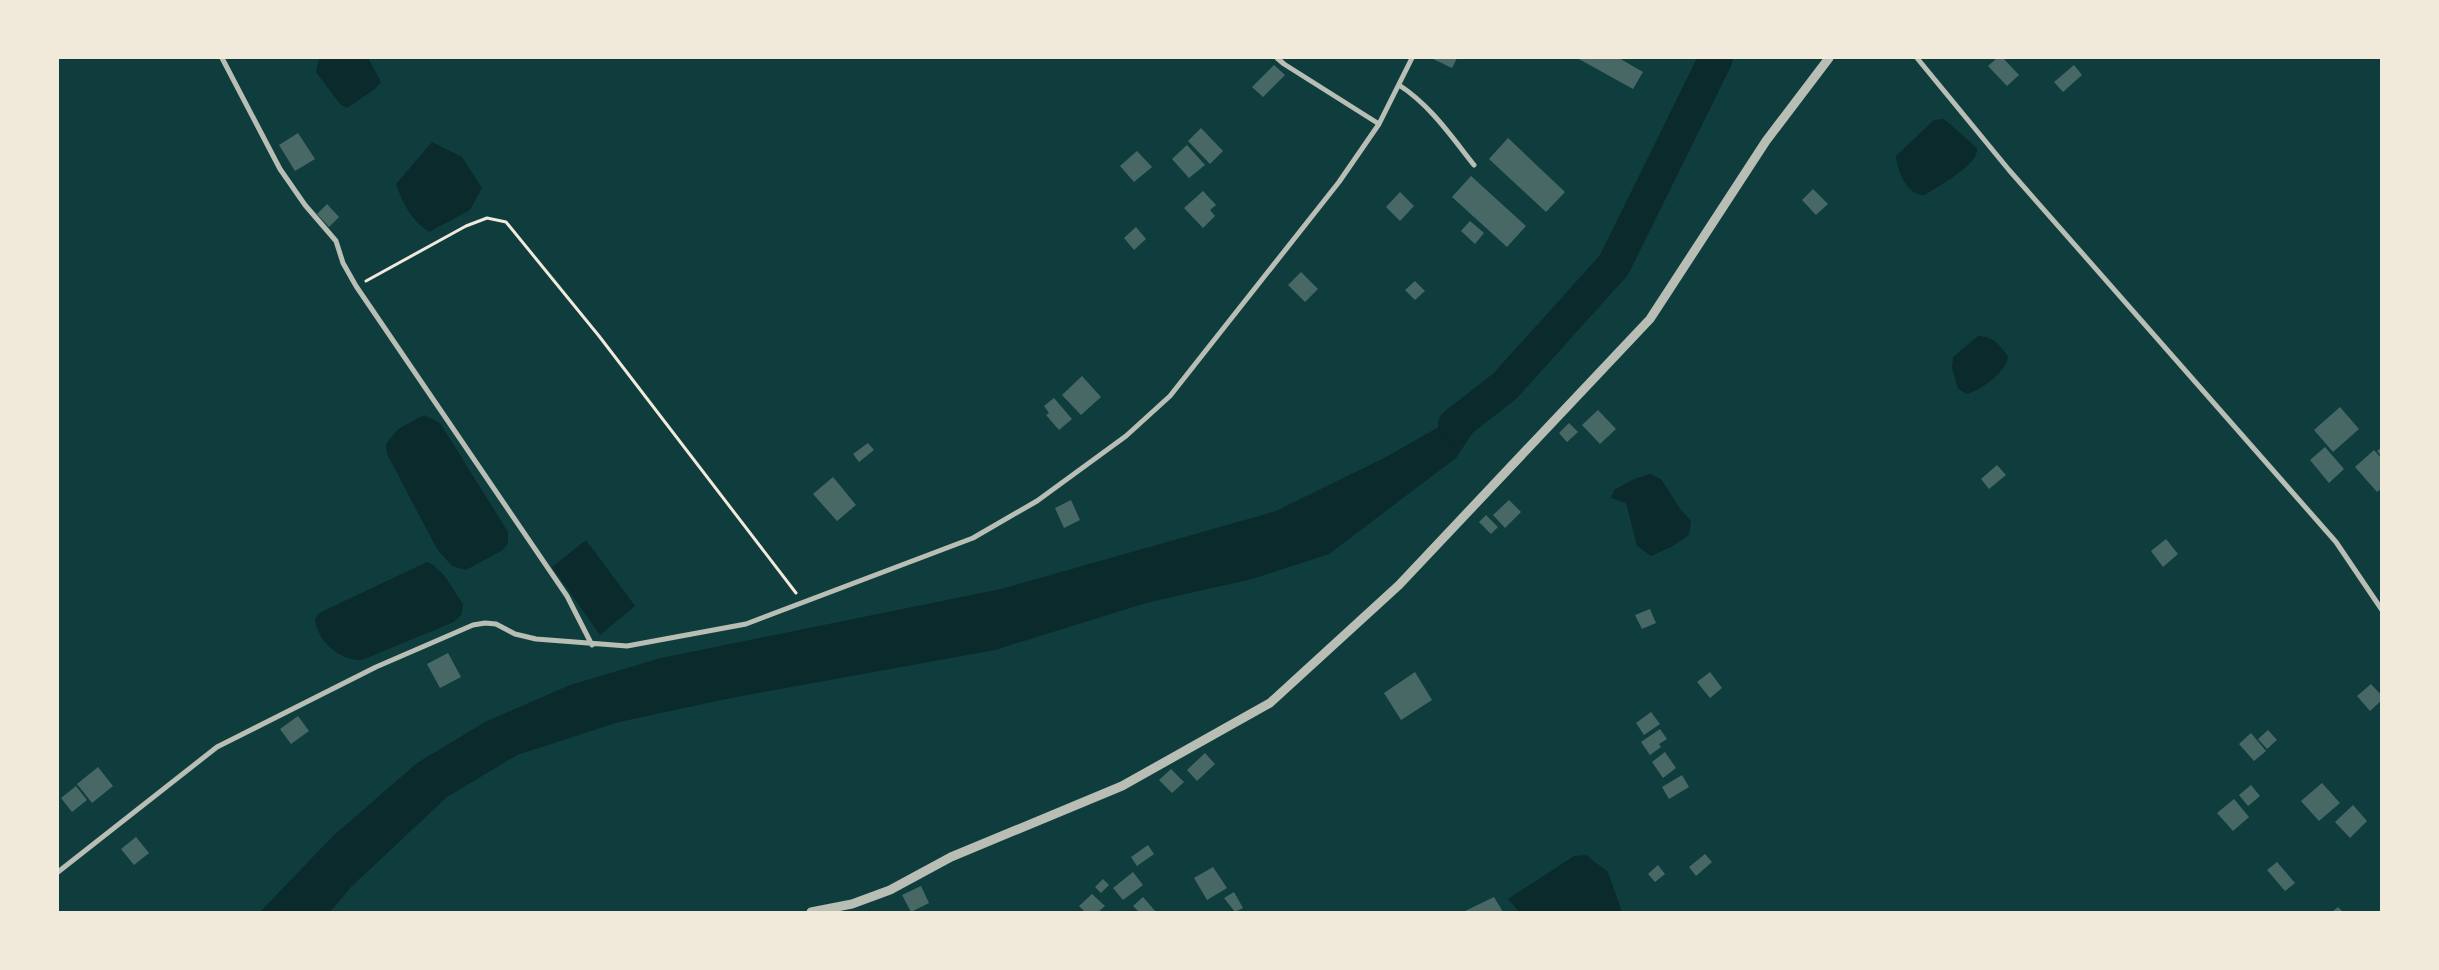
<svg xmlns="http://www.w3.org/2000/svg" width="2439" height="970" font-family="'Roboto Condensed',sans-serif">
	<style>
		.water { fill: #0a2a2b }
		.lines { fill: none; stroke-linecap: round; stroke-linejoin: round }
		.river { stroke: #0a2a2b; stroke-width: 34 }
		.building { fill: #486865 }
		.path { stroke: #f1e9da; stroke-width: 3 }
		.minor { stroke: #b8beb3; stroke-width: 5 }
		.tertiary { stroke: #b8beb3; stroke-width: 9 }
	</style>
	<rect width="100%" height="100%" fill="#0f3d3e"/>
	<path class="water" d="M 319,58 L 368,58 L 381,82 L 375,89 L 347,108 L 340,104 L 316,72 Z
		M 1944,119 L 1977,148 C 1980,164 1938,186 1925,195 C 1908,197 1897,171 1896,156 L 1934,120 Z
		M 432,142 L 462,157 L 482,188 L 470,210 L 429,232 C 411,220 403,204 396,184 Z
		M 1978,336 C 1994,336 1999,345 2008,356 C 2008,371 1980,391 1967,394 L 1958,389 L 1952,368 L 1953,357 Z
		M 1500,392 L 1456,458 L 1329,554 L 1252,579 L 1146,603 L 995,650 L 731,698 L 619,722 L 517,755 L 447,797 L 352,886 L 330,912 L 260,912 L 333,836 L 417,763 L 485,722 L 570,685 L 661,658 L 1001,589 L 1276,511 L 1386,457 Z
		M 424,415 L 440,423 L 508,532 L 508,543 L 503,550 L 466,570 L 452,566 L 437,549 L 387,454 L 386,444 L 398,429 Z
		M 1650,474 L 1661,479 L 1681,510 L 1691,521 L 1689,535 L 1671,547 L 1651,556 L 1637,546 L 1626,503 L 1611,498 L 1614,490 L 1634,479 Z
		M 586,540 L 635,606 L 600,635 L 552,567 Z
		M 427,562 C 443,568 453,590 463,604 L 462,614 L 454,622 L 362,660 C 340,661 317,641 315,619 L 319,613 Z
		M 1586,855 L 1608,872 L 1622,912 L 1519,912 L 1508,899 L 1574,856 Z"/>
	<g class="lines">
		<path class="river" d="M 1455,425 L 1505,386 L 1614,265 L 1716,58"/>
	</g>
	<path class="building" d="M 1431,58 L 1457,58 L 1452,68 Z
		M 1577,58 L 1619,58 L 1643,72 L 1633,89 Z
		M 1997,58 L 2003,58 L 2019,75 L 2007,86 L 1988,66 Z
		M 1274,65 L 1285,75 L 1263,97 L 1252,87 Z
		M 2074,65 L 2082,75 L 2063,92 L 2054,82 Z
		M 1201,128 L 1223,151 L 1210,164 L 1188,141 Z
		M 298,133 L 315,159 L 295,171 L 279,145 Z
		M 1508,138 L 1565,192 L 1546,212 L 1489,159 Z
		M 1187,145 L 1205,165 L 1189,178 L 1172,159 Z
		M 1137,151 L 1152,167 L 1134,182 L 1120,166 Z
		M 1471,176 L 1526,226 L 1507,247 L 1452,197 Z
		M 1813,189 L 1828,204 L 1816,215 L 1802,200 Z
		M 1203,191 L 1216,205 L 1210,210 L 1215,216 L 1203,228 L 1184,208 Z
		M 1400,192 L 1414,206 L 1400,221 L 1386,207 Z
		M 327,204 L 339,217 L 329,227 L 317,214 Z
		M 1470,221 L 1484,233 L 1475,244 L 1461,231 Z
		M 1136,227 L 1146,239 L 1134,250 L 1124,238 Z
		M 1301,272 L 1318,289 L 1305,302 L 1288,285 Z
		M 1415,281 L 1425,291 L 1415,300 L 1405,290 Z
		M 1082,376 L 1101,397 L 1081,415 L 1062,395 Z
		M 1054,398 L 1072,419 L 1059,430 L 1046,415 L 1049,413 L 1044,406 Z
		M 2340,407 L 2359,429 L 2333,452 L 2314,430 Z
		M 1598,410 L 1616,429 L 1600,444 L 1582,425 Z
		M 1569,423 L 1578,432 L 1567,442 L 1559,433 Z
		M 868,443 L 874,450 L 859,462 L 853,454 Z
		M 2325,447 L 2344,469 L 2329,483 L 2310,460 Z
		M 2382,447 L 2382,457 L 2377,451 Z
		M 2374,450 L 2382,459 L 2382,488 L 2377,492 L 2355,467 Z
		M 1997,465 L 2006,475 L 1989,489 L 1981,479 Z
		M 833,477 L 856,505 L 837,521 L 813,494 Z
		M 1071,500 L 1080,520 L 1064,528 L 1055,508 Z
		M 1509,500 L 1521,512 L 1505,528 L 1493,515 Z
		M 1486,515 L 1498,527 L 1491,534 L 1479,522 Z
		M 2166,539 L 2178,554 L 2163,567 L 2151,551 Z
		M 1650,609 L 1656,623 L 1642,629 L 1635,615 Z
		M 448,653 L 461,677 L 440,688 L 427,664 Z
		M 1415,672 L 1432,700 L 1401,720 L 1384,693 Z
		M 1710,672 L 1722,688 L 1710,698 L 1697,682 Z
		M 2371,684 L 2382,696 L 2382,700 L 2370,711 L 2357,696 Z
		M 1651,712 L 1660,724 L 1644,735 L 1636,723 Z
		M 298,716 L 309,731 L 291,744 L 280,729 Z
		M 1660,729 L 1667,739 L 1659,744 L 1661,747 L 1650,755 L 1641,742 Z
		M 2268,730 L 2277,740 L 2267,749 L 2258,739 Z
		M 2251,733 L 2266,751 L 2254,761 L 2239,744 Z
		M 1665,752 L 1676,768 L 1663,778 L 1652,762 Z
		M 1205,753 L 1215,764 L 1197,781 L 1187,770 Z
		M 98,767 L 113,786 L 92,803 L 77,784 Z
		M 1171,769 L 1184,782 L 1172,793 L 1159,780 Z
		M 1682,775 L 1689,787 L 1669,799 L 1662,787 Z
		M 2322,783 L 2340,803 L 2319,821 L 2301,801 Z
		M 2251,785 L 2260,796 L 2248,806 L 2239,795 Z
		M 76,786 L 87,800 L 72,812 L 61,798 Z
		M 2234,799 L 2249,817 L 2233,831 L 2217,813 Z
		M 2353,805 L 2367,821 L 2350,838 L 2335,822 Z
		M 136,837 L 149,853 L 134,865 L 121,849 Z
		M 1148,845 L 1154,854 L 1137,866 L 1131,857 Z
		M 1705,854 L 1712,862 L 1696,876 L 1689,867 Z
		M 2277,862 L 2295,883 L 2285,891 L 2267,870 Z
		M 1658,865 L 1665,874 L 1655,882 L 1648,874 Z
		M 1213,867 L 1227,888 L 1207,900 L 1194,878 Z
		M 1133,872 L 1143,885 L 1123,900 L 1113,888 Z
		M 1103,879 L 1109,885 L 1101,893 L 1095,887 Z
		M 921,886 L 929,903 L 911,912 L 902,895 Z
		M 1234,892 L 1243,908 L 1235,912 L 1224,898 Z
		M 1092,894 L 1105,906 L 1098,912 L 1085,912 L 1079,906 Z
		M 1143,897 L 1156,912 L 1139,912 L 1133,906 Z
		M 1494,897 L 1503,912 L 1463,912 Z
		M 2338,907 L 2343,912 L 2332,912 Z"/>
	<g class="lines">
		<path class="path" d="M 366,281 L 466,226 L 487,218 L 506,222 L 599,336 L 796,593"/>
		<path class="minor" d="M 222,58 L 280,169 L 305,205 L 336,241 L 343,263 L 356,286 L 567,596 L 592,645
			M 1277,58 L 1284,64 L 1379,124
			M 1917,58 L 2009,170 L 2336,542 L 2382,610
			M 1399,85 C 1430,105 1451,136 1474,165
			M 58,872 L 217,747 L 376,667 L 473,625 L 485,623 L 496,624 L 515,634 L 536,639 L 627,646 L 746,624 L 973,538 L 1037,501 L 1126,436 L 1170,396 L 1339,182 L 1379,124 L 1412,58"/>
		<path class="tertiary" d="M 811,912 L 852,904 L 890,890 L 951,857 L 1122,786 L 1270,703 L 1399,585 L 1650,319 L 1766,141 L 1829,58"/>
	</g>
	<rect width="2439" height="970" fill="none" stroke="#f1e9da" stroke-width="118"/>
</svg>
